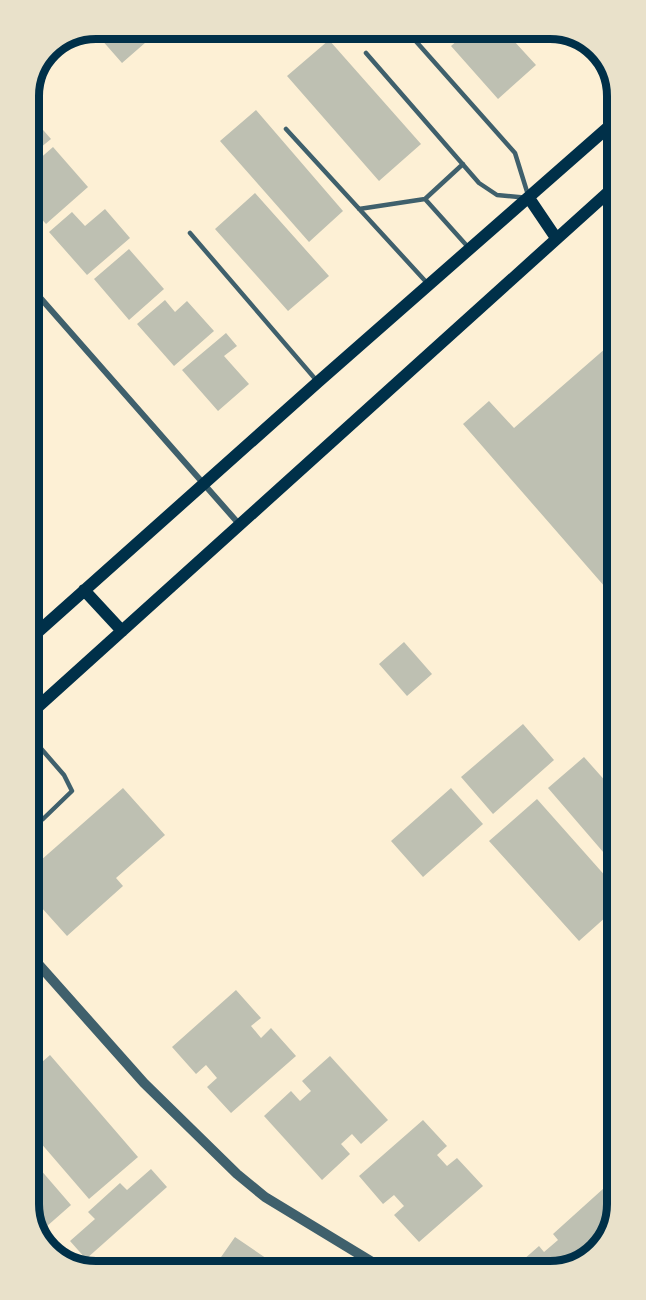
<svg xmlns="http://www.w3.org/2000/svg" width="646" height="1300" font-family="Poppins,sans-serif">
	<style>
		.building { fill: #bec0b2 }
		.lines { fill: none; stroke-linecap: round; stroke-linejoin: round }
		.service { stroke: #3f606c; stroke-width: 4.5 }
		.minor { stroke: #3f606c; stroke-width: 6 }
		.tertiary { stroke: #3f606c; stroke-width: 10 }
		.secondary { stroke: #003049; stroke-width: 12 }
		.rim { fill: none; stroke: #003049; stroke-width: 8 }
	</style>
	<rect width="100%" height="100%" fill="#fdf0d5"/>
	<path class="building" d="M 96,29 L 161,29 L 122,63 L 93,30 Z
		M 471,29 L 503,29 L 536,65 L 498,99 L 451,46 Z
		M 329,40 L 421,144 L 379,181 L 287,76 Z
		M 256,110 L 343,211 L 309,242 L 220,141 Z
		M 37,123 L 51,139 L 29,157 L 29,130 Z
		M 53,147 L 88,187 L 46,224 L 29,205 L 29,168 Z
		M 255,193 L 329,276 L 288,311 L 215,229 Z
		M 105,209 L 130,238 L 87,275 L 49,232 L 72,212 L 85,226 Z
		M 129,249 L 164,289 L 129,320 L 94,279 Z
		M 165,300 L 175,312 L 187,301 L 214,331 L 174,366 L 137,324 Z
		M 226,333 L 237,346 L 224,356 L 249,384 L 218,411 L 182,370 Z
		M 614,341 L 615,592 L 612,595 L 463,424 L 489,401 L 514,428 Z
		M 404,642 L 432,674 L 407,696 L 379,664 Z
		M 523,724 L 554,760 L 493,814 L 461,777 Z
		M 584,757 L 616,793 L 616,867 L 548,788 Z
		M 123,788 L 165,835 L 116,878 L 123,886 L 67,936 L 32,897 L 32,868 Z
		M 451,788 L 483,824 L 423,877 L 391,841 Z
		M 537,799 L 616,888 L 616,908 L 579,941 L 489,841 Z
		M 236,990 L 261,1018 L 251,1026 L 261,1038 L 271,1028 L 296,1056 L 231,1113 L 207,1087 L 217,1078 L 206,1065 L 196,1074 L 172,1047 Z
		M 50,1055 L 138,1157 L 89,1199 L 33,1134 L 33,1070 Z
		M 330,1056 L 388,1120 L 361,1144 L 352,1134 L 341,1144 L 350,1154 L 322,1180 L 264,1116 L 291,1091 L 300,1101 L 311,1091 L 302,1081 Z
		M 423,1120 L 447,1146 L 437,1155 L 447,1166 L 457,1158 L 483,1186 L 419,1242 L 394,1215 L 404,1206 L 394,1195 L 383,1204 L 359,1176 Z
		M 33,1161 L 71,1205 L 46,1227 L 33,1213 Z
		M 151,1169 L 167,1187 L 86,1259 L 70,1241 L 95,1219 L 88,1212 L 120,1183 L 127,1190 Z
		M 604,1188 L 617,1203 L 606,1242 L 576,1267 L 515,1267 L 539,1246 L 544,1252 L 558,1240 L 553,1234 Z
		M 235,1237 L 282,1269 L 212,1270 Z"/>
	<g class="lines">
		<path class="service" d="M 366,53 L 479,183 L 497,195 L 529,198 L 515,153 L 405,29
			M 286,129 L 428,284
			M 463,164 L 425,199 L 468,247
			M 359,209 L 425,199
			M 190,233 L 317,381
			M 31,737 L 64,775 L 72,791 L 43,819 L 32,827"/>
		<path class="minor" d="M 29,285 L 239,524"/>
		<path class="tertiary" d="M 32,957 L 144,1083 L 237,1174 L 265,1197 L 382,1268"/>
		<path class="secondary" d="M 529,198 L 556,238
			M 84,590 L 122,631
			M 31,638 L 318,382 L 613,123
			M 31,713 L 613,188"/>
	</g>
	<path d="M0 0H646V1300H0ZM96 39H550A57 57 0 0 1 607 96V1204A57 57 0 0 1 550 1261H96A57 57 0 0 1 39 1204V96A57 57 0 0 1 96 39Z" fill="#e9e1ca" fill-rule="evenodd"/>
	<path class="rim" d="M96 39H550A57 57 0 0 1 607 96V1204A57 57 0 0 1 550 1261H96A57 57 0 0 1 39 1204V96A57 57 0 0 1 96 39Z"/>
</svg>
